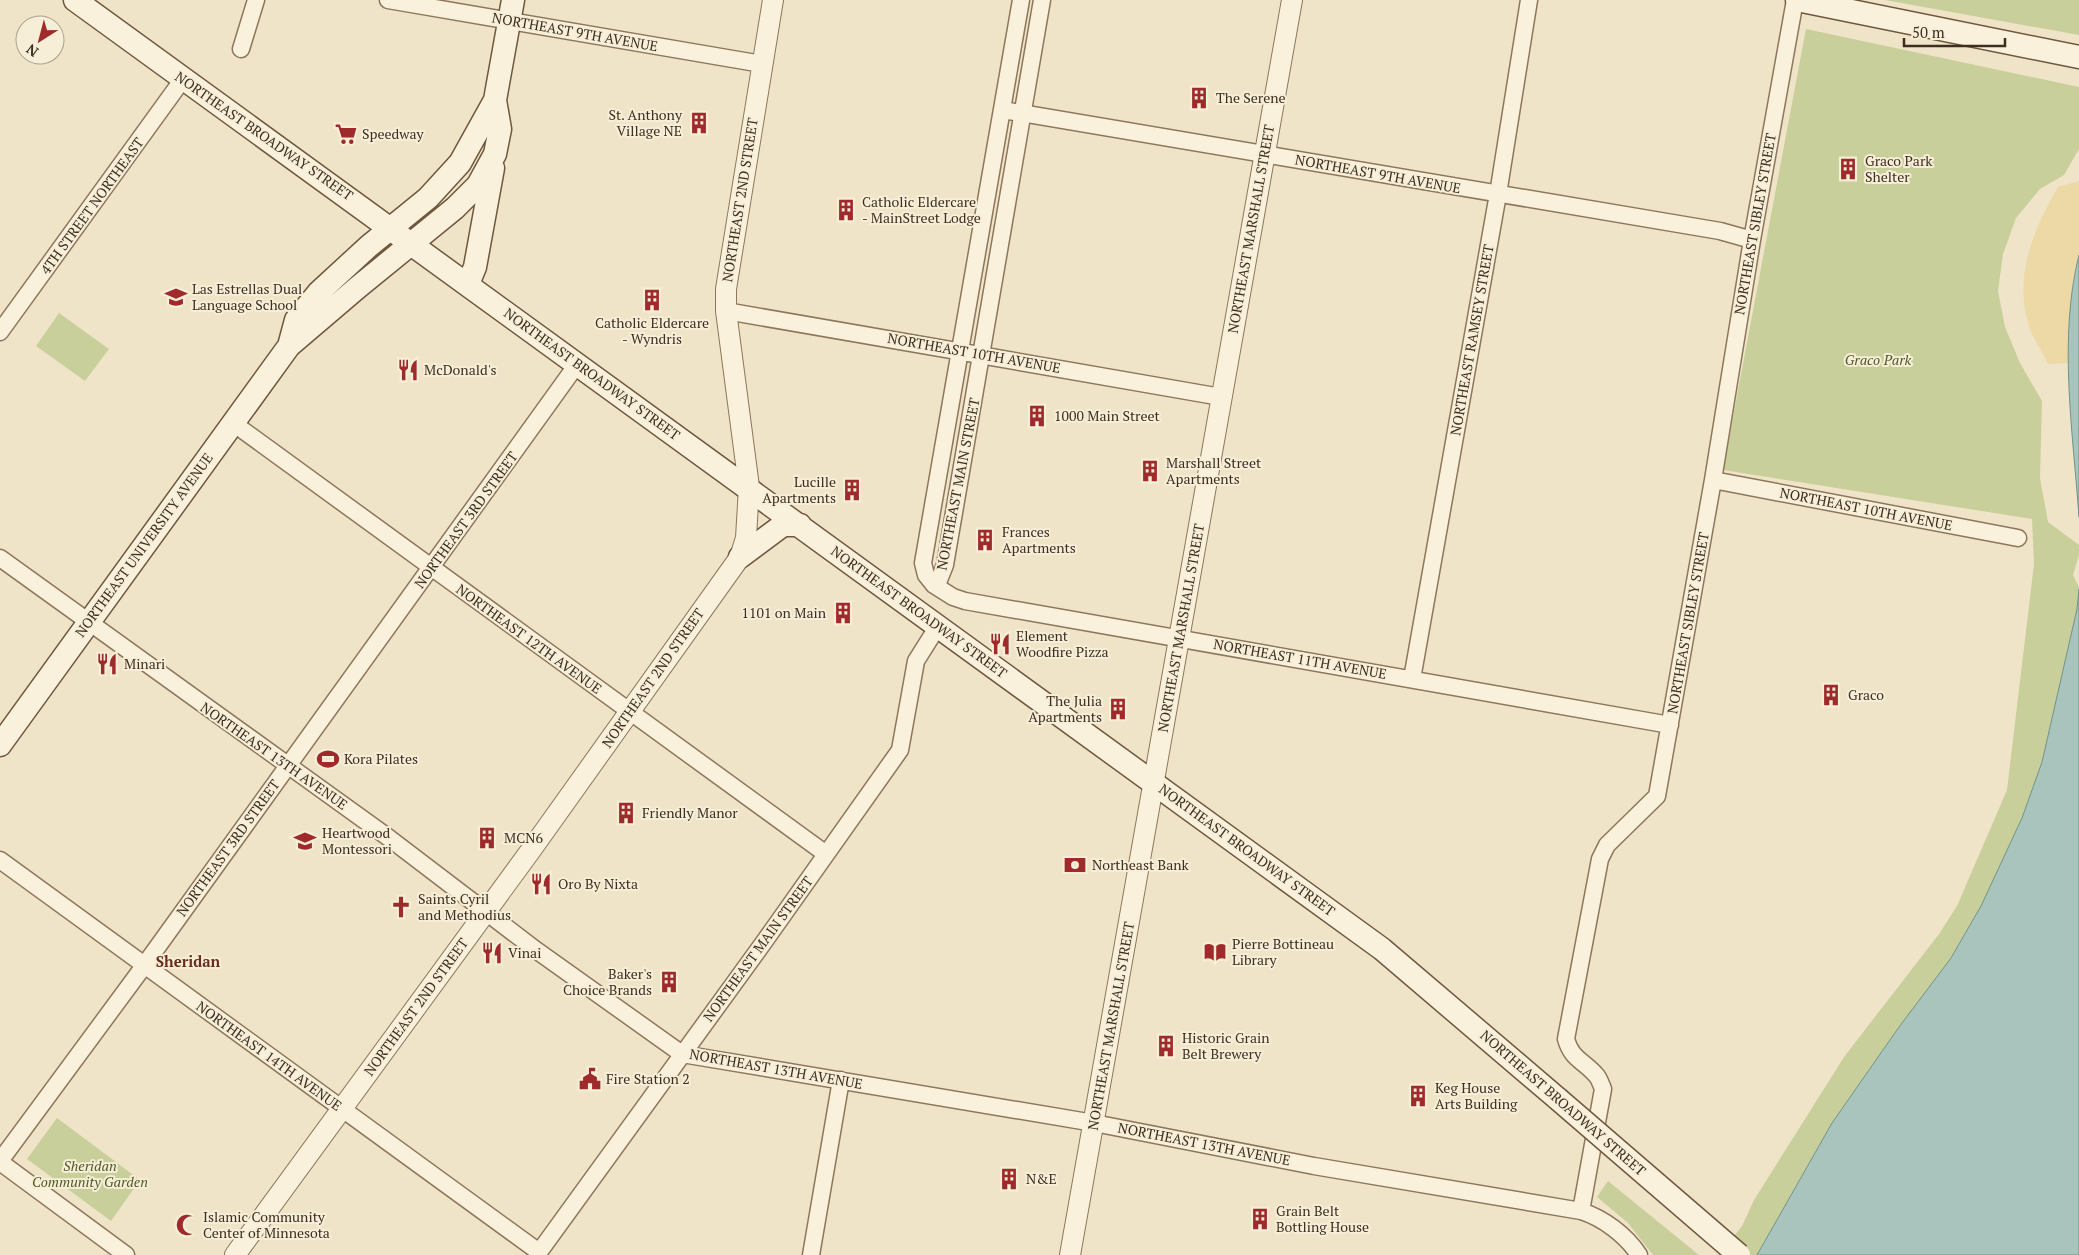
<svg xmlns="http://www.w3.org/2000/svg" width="2079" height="1255" font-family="'PT Serif',serif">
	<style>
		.green { fill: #c9cf9b }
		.sand { fill: #ecd9a5 }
		.water { fill: #a9c4bc; stroke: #6f938a }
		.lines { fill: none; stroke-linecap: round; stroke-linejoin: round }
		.minor-casing { stroke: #8d765c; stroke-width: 19 }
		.tertiary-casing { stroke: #8d765c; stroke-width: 22 }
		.secondary-casing { stroke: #6f573f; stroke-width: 25 }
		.minor { stroke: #faf1dc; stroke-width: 16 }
		.tertiary { stroke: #faf1dc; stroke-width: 20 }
		.secondary { stroke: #faf1dc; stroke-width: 22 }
		.secondary-bridge-casing { stroke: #6f573f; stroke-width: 25; stroke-linecap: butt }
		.secondary-bridge { stroke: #faf1dc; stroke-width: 22 }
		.labels { text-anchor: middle; stroke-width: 4; stroke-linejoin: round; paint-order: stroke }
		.street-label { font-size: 14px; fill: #3d2e20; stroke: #f7eed8 }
		.poi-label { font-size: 14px; fill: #3d2e20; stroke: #f7eed8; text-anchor: start }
		.park-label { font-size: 14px; font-style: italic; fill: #4d5a26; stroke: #f7eed8 }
		.neighbourhood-label { font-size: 15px; font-weight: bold; fill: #6b2e1e; stroke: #f7eed8 }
	</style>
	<rect width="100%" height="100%" fill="#f0e4c8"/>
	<path class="green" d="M 1885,0 L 2079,0 L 2079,35 Z
		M 1806,29 L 2079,87 L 2079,149 L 2064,175 L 2040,189 L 2016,218 L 2003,254 L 1998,291 L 2005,327 L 2020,363 L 2042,401 L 2040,478 L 2048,522 L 2079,545 L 2079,555 L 2073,575 L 2079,587 L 2077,609 L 2042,762 L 2022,818 L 1981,906 L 1951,958 L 1899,1027 L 1832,1123 L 1757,1255 L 1719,1255 L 1742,1226 L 1754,1200 L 1844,1057 L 1939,934 L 1957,906 L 2007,790 L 2034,564 L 2032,519 L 1723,470 Z
		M 59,313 L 109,349 L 85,381 L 36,346 Z
		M 57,1118 L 140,1180 L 111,1221 L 27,1159 Z
		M 1608,1181 L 1699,1255 L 1653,1255 L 1628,1223 L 1597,1197 Z"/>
	<path class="sand" d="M 2079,181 L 2079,255 L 2073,280 L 2068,341 L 2069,363 L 2048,364 C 2042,351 2033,339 2029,326 C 2013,277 2034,228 2058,187 Z"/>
	<path class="water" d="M 2079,255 L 2079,517 C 2073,432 2058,338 2079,255 Z
		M 2079,589 L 2079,1255 L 1757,1255 L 1832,1123 L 1899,1027 L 1951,958 L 1981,906 L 2022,818 L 2042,762 L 2077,609 Z"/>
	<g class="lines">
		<g class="minor-casing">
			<path id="minor" d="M 388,0 L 762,64
				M 1021,0 L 923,563 L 926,575 L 934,585 L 953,597 L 965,601 L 1670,725
				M 241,49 L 256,0
				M 1003,110 L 1720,231 L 1752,240
				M 726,311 L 1221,397
				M 0,332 L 183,79
				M 233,423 L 826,854
				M 1713,480 L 2018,538
				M 0,558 L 389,838 L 536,950 L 682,1054 L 1094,1123 L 1314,1166 L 1581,1211 C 1603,1218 1626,1235 1639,1255
				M 934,585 L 939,580 L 945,565 L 1042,0
				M 1412,679 L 1498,194 L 1529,0
				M 0,860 L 539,1252
				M 0,1161 L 138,974 L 578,363
				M 0,1162 L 126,1255
				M 1581,1211 L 1603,1089 C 1601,1084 1599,1078 1596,1075 C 1583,1060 1572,1060 1566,1039 L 1600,859 L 1607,845 L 1657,796 L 1713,480 L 1752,240 L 1795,0
				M 537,1255 L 764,942 L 900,750 L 916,661 L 938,626
				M 811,1255 L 841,1080"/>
		</g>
		<g class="tertiary-casing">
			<path id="tertiary" d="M 235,1255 L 531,850 L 740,557 L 746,538 L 749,487 L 726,311 L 726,289 L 773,0
				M 1070,1255 L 1292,0"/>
		</g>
		<g class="secondary-casing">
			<path id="secondary" d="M 75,0 L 1382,949 L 1558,1099
				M 1797,0 L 2079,57
				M 468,284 L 475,267 L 493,168
				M 289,346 L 296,320 L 319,292 L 369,246 L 428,198 L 460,163 L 495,100 L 513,0
				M 740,557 L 783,525 L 800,525
				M 0,745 L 289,346 L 357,288 L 455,208 L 478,185 L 495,154 L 500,129 L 495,100"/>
		</g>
		<use href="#minor" class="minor"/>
		<use href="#tertiary" class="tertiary"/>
		<use href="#secondary" class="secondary"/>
		<g class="secondary-bridge-casing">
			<path id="secondary-bridge" d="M 1558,1099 L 1739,1255"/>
		</g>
		<use href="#secondary-bridge" class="secondary-bridge"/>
	</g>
	<defs>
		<g id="building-bare" transform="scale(1.725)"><path d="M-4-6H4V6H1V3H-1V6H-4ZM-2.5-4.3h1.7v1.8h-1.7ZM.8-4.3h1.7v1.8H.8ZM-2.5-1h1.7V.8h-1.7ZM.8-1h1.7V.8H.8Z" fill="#9e2a2b" stroke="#f7eed8" stroke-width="2.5" paint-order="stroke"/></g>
		<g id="supermarket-bare" transform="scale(1.725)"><path d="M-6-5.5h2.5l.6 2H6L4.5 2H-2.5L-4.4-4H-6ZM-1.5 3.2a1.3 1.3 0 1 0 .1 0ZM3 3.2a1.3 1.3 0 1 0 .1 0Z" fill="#9e2a2b" stroke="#f7eed8" stroke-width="2.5" paint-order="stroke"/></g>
		<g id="school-bare" transform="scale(1.725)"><path d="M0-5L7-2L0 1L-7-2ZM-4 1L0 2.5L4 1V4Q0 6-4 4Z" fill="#9e2a2b" stroke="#f7eed8" stroke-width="2.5" paint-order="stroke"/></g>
		<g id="restaurant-bare" transform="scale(1.725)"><path d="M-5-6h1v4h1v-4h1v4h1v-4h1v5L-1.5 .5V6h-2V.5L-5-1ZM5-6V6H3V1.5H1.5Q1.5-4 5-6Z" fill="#9e2a2b" stroke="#f7eed8" stroke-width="2.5" paint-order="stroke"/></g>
		<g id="stadium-bare" transform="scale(1.725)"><path d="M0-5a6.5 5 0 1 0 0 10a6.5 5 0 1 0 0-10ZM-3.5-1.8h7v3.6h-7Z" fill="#9e2a2b" stroke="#f7eed8" stroke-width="2.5" paint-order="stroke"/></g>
		<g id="bank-bare" transform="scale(1.725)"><path d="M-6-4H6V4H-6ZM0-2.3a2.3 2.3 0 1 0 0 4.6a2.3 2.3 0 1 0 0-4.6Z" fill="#9e2a2b" stroke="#f7eed8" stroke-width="2.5" paint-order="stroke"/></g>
		<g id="church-bare" transform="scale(1.725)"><path d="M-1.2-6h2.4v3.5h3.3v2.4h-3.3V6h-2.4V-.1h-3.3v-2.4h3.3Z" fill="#9e2a2b" stroke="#f7eed8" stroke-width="2.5" paint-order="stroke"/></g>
		<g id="library-bare" transform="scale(1.725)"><path d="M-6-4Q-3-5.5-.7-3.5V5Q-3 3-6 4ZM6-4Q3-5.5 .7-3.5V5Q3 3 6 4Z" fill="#9e2a2b" stroke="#f7eed8" stroke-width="2.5" paint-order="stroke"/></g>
		<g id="civic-bare" transform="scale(1.725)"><path d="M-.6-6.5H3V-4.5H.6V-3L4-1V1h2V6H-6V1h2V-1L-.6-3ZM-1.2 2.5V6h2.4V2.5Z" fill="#9e2a2b" stroke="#f7eed8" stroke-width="2.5" paint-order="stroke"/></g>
		<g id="mosque-bare" transform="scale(1.725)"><path d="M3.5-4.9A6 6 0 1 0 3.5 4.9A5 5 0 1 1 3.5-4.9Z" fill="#9e2a2b" stroke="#f7eed8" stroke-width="2.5" paint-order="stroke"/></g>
	</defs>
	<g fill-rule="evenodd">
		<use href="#building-bare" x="1199" y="98"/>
		<use href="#building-bare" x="699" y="123"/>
		<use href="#supermarket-bare" x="346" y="134"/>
		<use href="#building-bare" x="1848" y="169"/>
		<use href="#building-bare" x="846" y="210"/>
		<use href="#school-bare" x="176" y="297"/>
		<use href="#building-bare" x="652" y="300"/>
		<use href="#restaurant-bare" x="408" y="370"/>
		<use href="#building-bare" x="1037" y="416"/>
		<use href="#building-bare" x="1150" y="471"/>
		<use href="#building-bare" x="852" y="490"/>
		<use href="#building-bare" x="985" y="540"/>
		<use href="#building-bare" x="843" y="613"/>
		<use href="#restaurant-bare" x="1000" y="644"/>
		<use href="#restaurant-bare" x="107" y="664"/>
		<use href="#building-bare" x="1831" y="695"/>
		<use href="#building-bare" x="1118" y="709"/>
		<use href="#stadium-bare" x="328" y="759"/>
		<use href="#building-bare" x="626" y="813"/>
		<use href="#building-bare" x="487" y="838"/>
		<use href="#school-bare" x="305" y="841"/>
		<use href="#bank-bare" x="1075" y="865"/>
		<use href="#restaurant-bare" x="541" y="884"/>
		<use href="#church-bare" x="401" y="907"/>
		<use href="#library-bare" x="1215" y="952"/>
		<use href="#restaurant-bare" x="492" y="953"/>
		<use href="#building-bare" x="669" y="982"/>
		<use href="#building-bare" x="1166" y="1046"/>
		<use href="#civic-bare" x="590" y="1079"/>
		<use href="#building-bare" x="1418" y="1096"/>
		<use href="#building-bare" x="1009" y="1179"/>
		<use href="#building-bare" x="1260" y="1219"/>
		<use href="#mosque-bare" x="187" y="1225"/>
	</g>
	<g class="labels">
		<g class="street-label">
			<text transform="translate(575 32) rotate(10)" y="5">NORTHEAST 9TH AVENUE</text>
			<text transform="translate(264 136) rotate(35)" y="5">NORTHEAST BROADWAY STREET</text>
			<text transform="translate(1378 174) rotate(10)" y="5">NORTHEAST 9TH AVENUE</text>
			<text transform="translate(740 200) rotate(-81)" y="5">NORTHEAST 2ND STREET</text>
			<text transform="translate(92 206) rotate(-54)" y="5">4TH STREET NORTHEAST</text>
			<text transform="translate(1755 224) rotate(-80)" y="5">NORTHEAST SIBLEY STREET</text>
			<text transform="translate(1251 229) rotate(-80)" y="5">NORTHEAST MARSHALL STREET</text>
			<text transform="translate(1472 340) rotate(-80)" y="5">NORTHEAST RAMSEY STREET</text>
			<text transform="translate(974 353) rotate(10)" y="5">NORTHEAST 10TH AVENUE</text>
			<text transform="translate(592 374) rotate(36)" y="5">NORTHEAST BROADWAY STREET</text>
			<text transform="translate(958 484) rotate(-79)" y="5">NORTHEAST MAIN STREET</text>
			<text transform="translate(1866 509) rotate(11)" y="5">NORTHEAST 10TH AVENUE</text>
			<text transform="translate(466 520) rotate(-54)" y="5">NORTHEAST 3RD STREET</text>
			<text transform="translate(144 545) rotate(-54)" y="5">NORTHEAST UNIVERSITY AVENUE</text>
			<text transform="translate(919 612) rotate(36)" y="5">NORTHEAST BROADWAY STREET</text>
			<text transform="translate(1688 623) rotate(-80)" y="5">NORTHEAST SIBLEY STREET</text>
			<text transform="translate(1181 628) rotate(-80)" y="5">NORTHEAST MARSHALL STREET</text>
			<text transform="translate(529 639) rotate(36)" y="5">NORTHEAST 12TH AVENUE</text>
			<text transform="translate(1300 659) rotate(10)" y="5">NORTHEAST 11TH AVENUE</text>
			<text transform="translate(653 678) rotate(-55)" y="5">NORTHEAST 2ND STREET</text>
			<text transform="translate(274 756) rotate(35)" y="5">NORTHEAST 13TH AVENUE</text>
			<text transform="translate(228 848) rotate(-54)" y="5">NORTHEAST 3RD STREET</text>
			<text transform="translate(1247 850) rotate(36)" y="5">NORTHEAST BROADWAY STREET</text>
			<text transform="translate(758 949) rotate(-54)" y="5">NORTHEAST MAIN STREET</text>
			<text transform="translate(416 1007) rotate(-54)" y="5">NORTHEAST 2ND STREET</text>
			<text transform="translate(1111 1026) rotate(-80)" y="5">NORTHEAST MARSHALL STREET</text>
			<text transform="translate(269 1056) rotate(36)" y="5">NORTHEAST 14TH AVENUE</text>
			<text transform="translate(776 1069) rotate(10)" y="5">NORTHEAST 13TH AVENUE</text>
			<text transform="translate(1563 1103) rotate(41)" y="5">NORTHEAST BROADWAY STREET</text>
			<text transform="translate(1204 1144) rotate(11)" y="5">NORTHEAST 13TH AVENUE</text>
		</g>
		<g class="poi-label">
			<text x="1216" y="103">The Serene</text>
			<text x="682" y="120" text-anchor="end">St. Anthony<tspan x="682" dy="16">Village NE</tspan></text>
			<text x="362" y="139">Speedway</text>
			<text x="1865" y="166">Graco Park<tspan x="1865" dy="16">Shelter</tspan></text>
			<text x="862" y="207">Catholic Eldercare<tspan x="862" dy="16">- MainStreet Lodge</tspan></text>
			<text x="192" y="294">Las Estrellas Dual<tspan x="192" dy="16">Language School</tspan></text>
			<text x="652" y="328" text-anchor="middle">Catholic Eldercare<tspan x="652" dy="16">- Wyndris</tspan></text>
			<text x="424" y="375">McDonald's</text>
			<text x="1054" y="421">1000 Main Street</text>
			<text x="1166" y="468">Marshall Street<tspan x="1166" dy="16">Apartments</tspan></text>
			<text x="836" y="487" text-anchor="end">Lucille<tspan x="836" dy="16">Apartments</tspan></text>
			<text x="1002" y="537">Frances<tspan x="1002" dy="16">Apartments</tspan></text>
			<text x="826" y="618" text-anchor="end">1101 on Main</text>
			<text x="1016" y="641">Element<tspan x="1016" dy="16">Woodfire Pizza</tspan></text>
			<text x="124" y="669">Minari</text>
			<text x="1848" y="700">Graco</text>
			<text x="1102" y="706" text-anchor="end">The Julia<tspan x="1102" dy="16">Apartments</tspan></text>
			<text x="344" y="764">Kora Pilates</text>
			<text x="642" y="818">Friendly Manor</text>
			<text x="322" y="838">Heartwood<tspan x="322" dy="16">Montessori</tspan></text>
			<text x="504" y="843">MCN6</text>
			<text x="1092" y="870">Northeast Bank</text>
			<text x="558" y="889">Oro By Nixta</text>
			<text x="418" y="904">Saints Cyril<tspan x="418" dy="16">and Methodius</tspan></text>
			<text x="1232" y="949">Pierre Bottineau<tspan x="1232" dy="16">Library</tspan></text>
			<text x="508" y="958">Vinai</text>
			<text x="652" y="979" text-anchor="end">Baker's<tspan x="652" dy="16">Choice Brands</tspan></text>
			<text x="1182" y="1043">Historic Grain<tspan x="1182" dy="16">Belt Brewery</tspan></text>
			<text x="606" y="1084">Fire Station 2</text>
			<text x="1435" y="1093">Keg House<tspan x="1435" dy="16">Arts Building</tspan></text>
			<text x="1026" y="1184">N&amp;E</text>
			<text x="1276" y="1216">Grain Belt<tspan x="1276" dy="16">Bottling House</tspan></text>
			<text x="203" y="1222">Islamic Community<tspan x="203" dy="16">Center of Minnesota</tspan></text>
		</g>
		<g class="park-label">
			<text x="1878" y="365">Graco Park</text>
			<text x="90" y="1171">Sheridan<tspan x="90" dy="16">Community Garden</tspan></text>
		</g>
		<g class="neighbourhood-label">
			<text x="188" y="967">Sheridan</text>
		</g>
	</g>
	<g transform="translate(40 40) rotate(216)"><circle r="24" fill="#f7eed8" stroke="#ada18e"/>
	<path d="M0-4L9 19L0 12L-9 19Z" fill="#9e2a2b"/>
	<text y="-8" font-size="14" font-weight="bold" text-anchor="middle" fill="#3d2e20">N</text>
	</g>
	<path d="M1904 38v8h101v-8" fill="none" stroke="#3d2e20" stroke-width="2.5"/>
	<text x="1912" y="38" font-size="15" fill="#3d2e20" stroke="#f7eed8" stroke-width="4" paint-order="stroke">50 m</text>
</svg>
